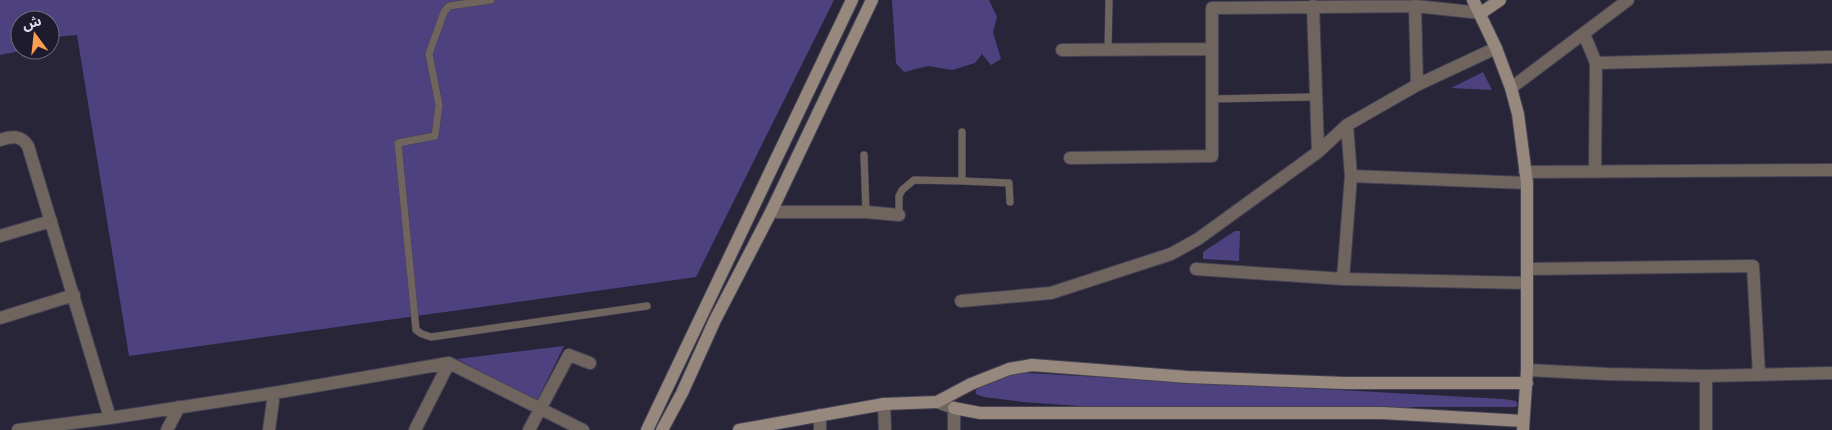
<svg xmlns="http://www.w3.org/2000/svg" width="1832" height="430" font-family="'Roboto Condensed','Noto Sans Arabic',sans-serif">
	<style>
		.green { fill: #4e4180 }
		.lines { fill: none; stroke-linecap: round; stroke-linejoin: round }
		.lane-casing { stroke: #454255; stroke-width: 8 }
		.street-casing { stroke: #454255; stroke-width: 14 }
		.secondary-casing { stroke: #454255; stroke-width: 14 }
		.lane { stroke: #6f655e; stroke-width: 7 }
		.street { stroke: #6f655e; stroke-width: 12 }
		.secondary { stroke: #97887d; stroke-width: 12 }
	</style>
	<rect width="100%" height="100%" fill="#282539"/>
	<path class="green" d="M 0,0 L 834,0 L 696,277 L 129,356 L 77,35 L 54,37 L 50,39 L 50,20 L 20,20 L 20,50 L 25,50 L 0,55 Z
		M 892,0 L 989,0 L 997,17 L 993,32 L 1001,59 L 991,65 L 982,54 L 975,63 L 952,70 L 928,66 L 904,72 L 896,63 Z
		M 1483,72 L 1492,90 L 1451,88 Z
		M 1235,231 L 1240,231 L 1239,261 L 1203,259 L 1203,252 Z
		M 564,346 L 537,401 L 457,359 Z
		M 1026,373 L 1504,399 L 1516,401 L 1518,405 L 1515,407 L 1412,407 L 1401,409 L 1108,408 L 1023,402 L 984,397 L 976,394 L 976,390 C 985,382 1014,373 1026,373 Z"/>
	<g class="lines">
		<g class="lane-casing">
			<path id="lane" d="M 491,0 L 449,6 L 444,12 L 429,54 L 439,105 L 435,136 L 398,143 L 416,330 L 422,334 L 431,337 L 647,306
				M 1108,50 L 1109,0
				M 1212,99 L 1315,97
				M 864,155 L 866,212
				M 962,181 L 1009,183 L 1010,202
				M 899,215 L 899,196 L 902,190 L 914,180 L 962,181 L 962,132"/>
		</g>
		<g class="street-casing">
			<path id="street" d="M 1313,6 L 1318,152
				M 1415,6 L 1417,85
				M 1584,34 L 1596,63
				M 1062,50 L 1211,49
				M 1511,88 L 1628,0
				M 0,140 C 12,136 21,135 28,146 L 110,418
				M 1070,158 L 1212,156 L 1212,8 L 1415,6 L 1481,13
				M 1525,172 L 1832,170
				M 1595,172 L 1596,63 L 1832,57
				M 1351,176 L 1527,183
				M 771,212 L 866,212 L 899,215
				M 0,236 L 51,221
				M 1196,269 L 1343,279 L 1526,283
				M 1527,269 L 1753,266 L 1759,375
				M 1343,279 L 1351,176 L 1347,125
				M 961,301 L 1051,293 L 1171,254 L 1198,239 L 1318,152 L 1347,125 L 1417,85 L 1496,48
				M 0,318 L 74,295
				M 1527,370 L 1607,374 L 1706,376 L 1832,373
				M 937,402 L 954,408 L 954,430
				M 884,404 L 885,430
				M 820,415 L 820,430
				M 18,430 L 110,418 L 274,393 L 449,363 L 583,430
				M 167,430 L 179,407
				M 269,430 L 274,393
				M 415,430 L 449,363
				M 529,430 L 569,355 L 590,363
				M 1706,430 L 1706,376"/>
		</g>
		<g class="secondary-casing">
			<path id="secondary" d="M 1473,0 L 1496,48 L 1511,88 L 1518,114 L 1527,183 L 1527,370 L 1523,430
				M 1481,13 L 1500,0
				M 954,408 L 980,413 L 1382,413 L 1523,421
				M 647,430 L 852,0
				M 662,430 L 682,393 L 715,320 L 771,212 L 872,0
				M 739,430 L 884,404 L 937,402 L 971,384 L 1009,369 L 1032,365 L 1188,377 L 1344,383 L 1527,383"/>
		</g>
		<use href="#lane" class="lane"/>
		<use href="#street" class="street"/>
		<use href="#secondary" class="secondary"/>
	</g>
	<g transform="translate(35 35) rotate(345)"><circle r="24" fill="#1e1b2f" stroke="#6b697a"/>
	<path d="M0-4L9 19L0 12L-9 19Z" fill="#fb9e50"/>
	<text y="-8" font-size="14" font-weight="bold" text-anchor="middle" fill="#dfddeb">ش</text>
	</g>
</svg>
